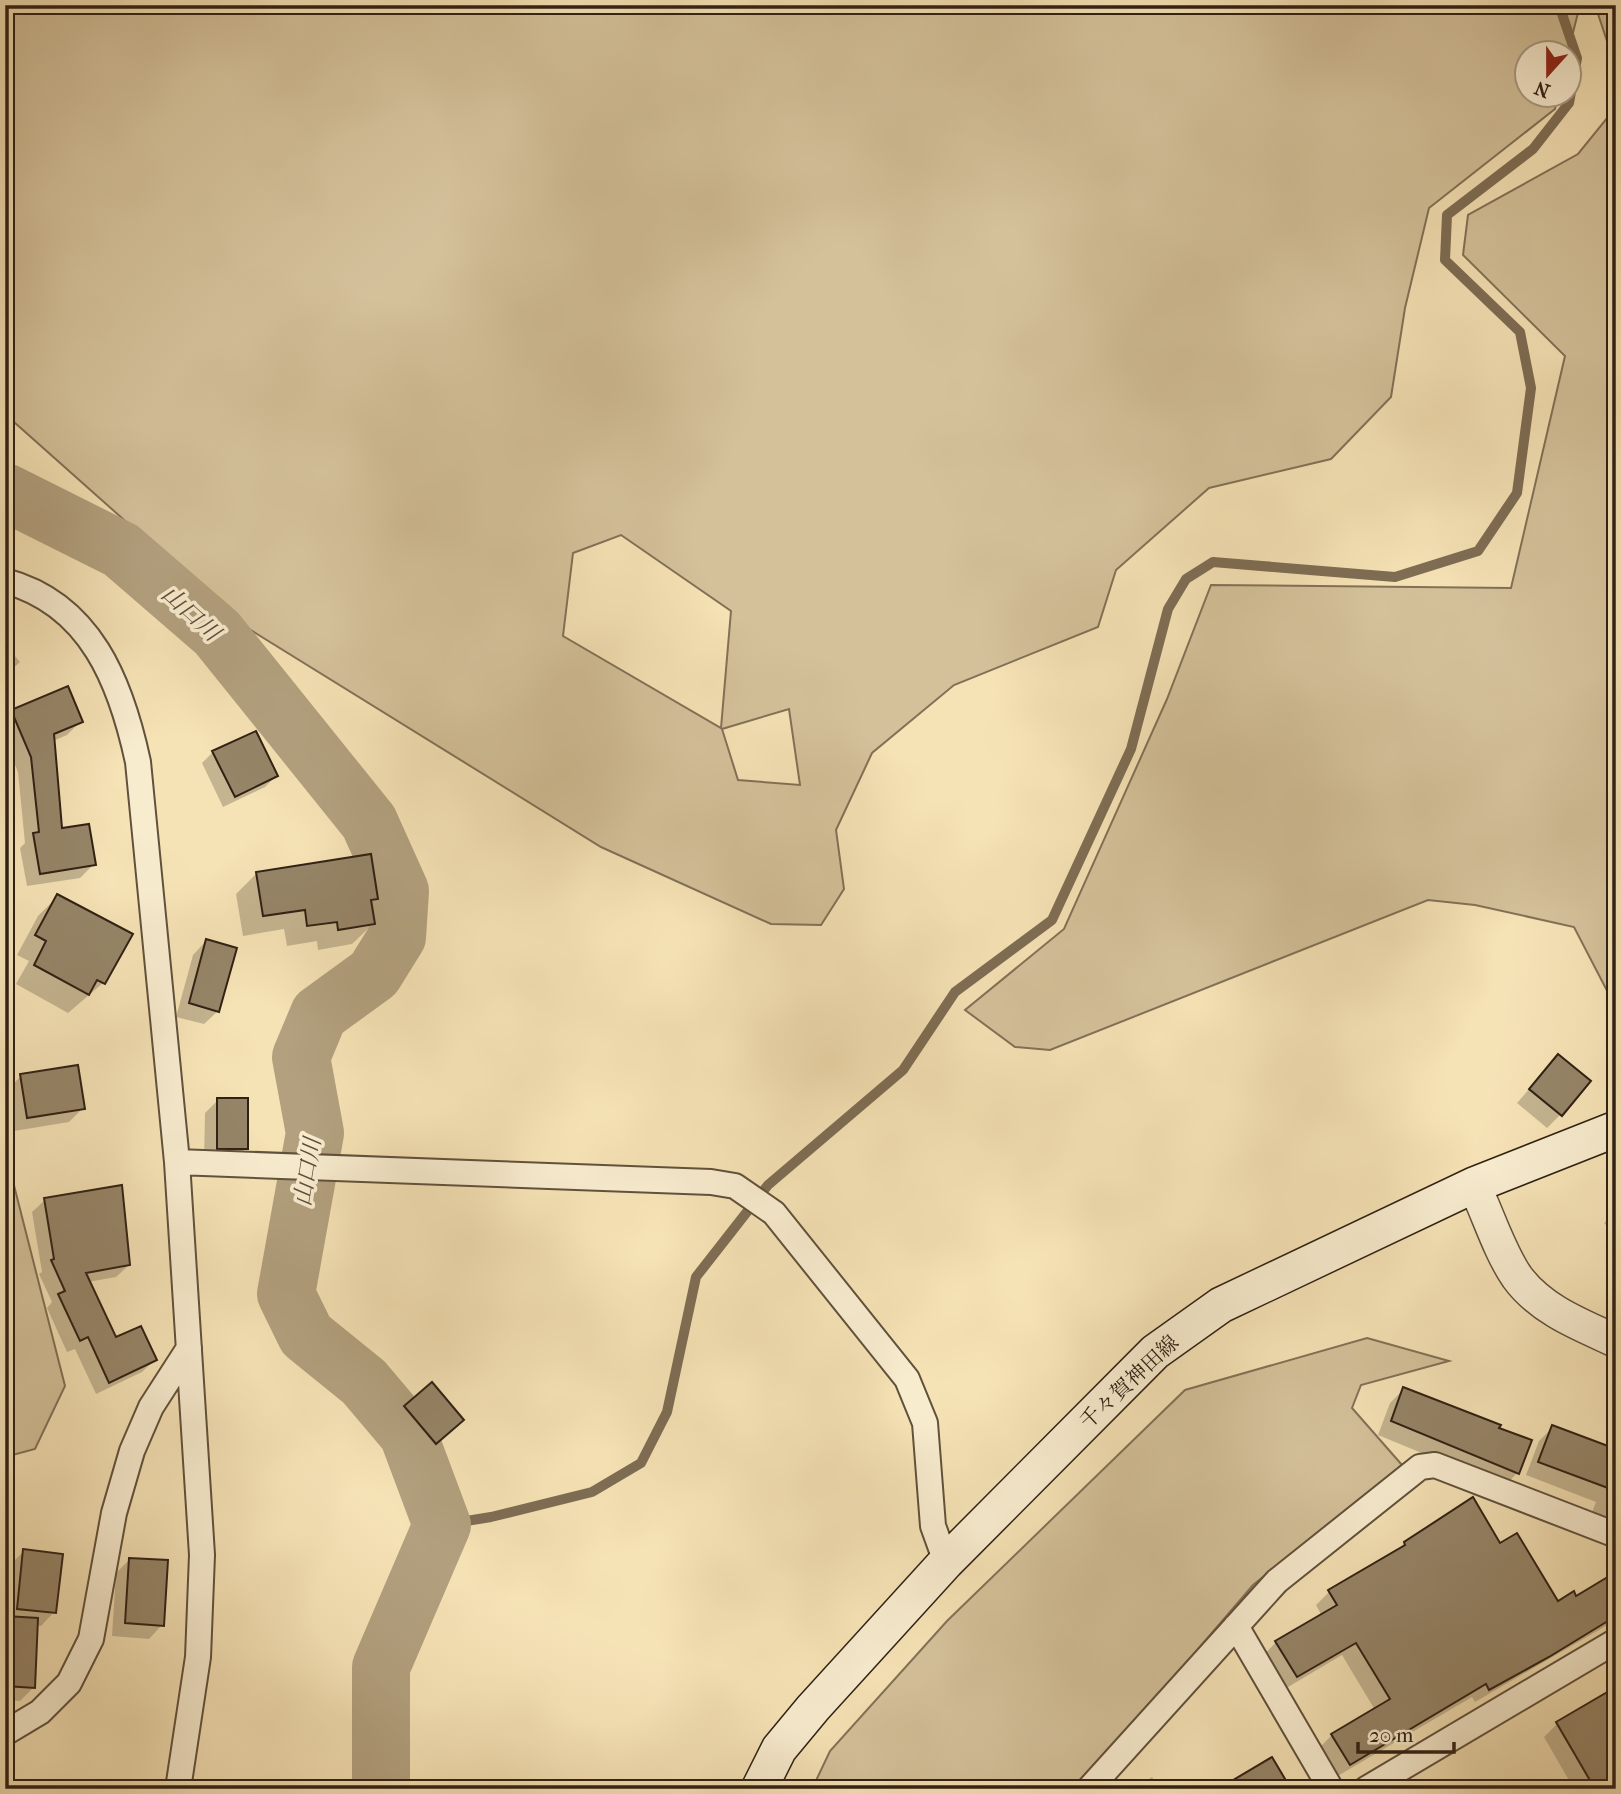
<svg xmlns="http://www.w3.org/2000/svg" width="1621" height="1794" font-family="'IM FELL French Canon','Noto Serif JP',serif">
	<style>
		.green { fill: #d4c19a; stroke: #827157; stroke-width: 2; fill-rule: evenodd }
		.shadow { fill: #0003 }
		.lines { fill: none; stroke-linecap: round; stroke-linejoin: round }
		.stream { stroke: #7e6d54; stroke-width: 10 }
		.river { stroke: #b2a07e; stroke-width: 58 }
		.building { fill: #968568; stroke: #302114; stroke-width: 2 }
		.minor-casing { stroke: #61513c; stroke-width: 28 }
		.tertiary-casing { stroke: #61513c; stroke-width: 35 }
		.secondary-casing { stroke: #302114; stroke-width: 38 }
		.minor { stroke: #f8eccf; stroke-width: 24 }
		.tertiary { stroke: #f8eccf; stroke-width: 32 }
		.secondary { stroke: #f8eccf; stroke-width: 35 }
		.labels { text-anchor: middle; stroke-width: 7; stroke-linejoin: round; paint-order: stroke }
		.street-label { font-size: 21px; fill: #302114; stroke: #f8eccf }
		.water-label { font-size: 23px; font-style: italic; fill: #5e4d39; stroke: #f8eccf }
	</style>
	<rect width="100%" height="100%" fill="#f5e2b5"/>
	<filter id="stains"><feTurbulence type="fractalNoise" baseFrequency=".00286" numOctaves="4"/><feColorMatrix values="0 0 0 0 .2 0 0 0 0 .09 0 0 0 0 .02 0 0 0 .5 -.17"/></filter>
	<radialGradient id="worn" r=".72"><stop offset=".6" stop-color="#630" stop-opacity="0"/><stop offset="1" stop-color="#630" stop-opacity=".3"/></radialGradient>
	<path class="green" d="M 5,5 L 1580,5 L 1568,52 L 1526,52 L 1526,94 L 1558,95 L 1555,109 L 1429,208 L 1405,308 L 1391,397 L 1331,459 L 1209,488 L 1116,570 L 1098,627 L 954,685 L 872,753 L 836,830 L 844,889 L 821,925 L 771,924 L 601,847 L 241,624 L 5,414 ZM 621,535 L 731,611 L 721,728 L 563,636 L 573,553 ZM 789,709 L 800,785 L 738,780 L 722,729 Z
		M 1595,5 L 1616,5 L 1616,68 Z
		M 1616,107 L 1616,1008 L 1574,927 L 1475,905 L 1428,900 L 1050,1050 L 1015,1047 L 965,1010 L 1064,929 L 1167,699 L 1211,585 L 1511,588 L 1565,356 L 1463,255 L 1468,215 L 1578,154 Z
		M 5,1150 L 65,1386 L 35,1449 L 5,1457 Z
		M 1367,1338 L 1449,1361 L 1361,1385 L 1352,1408 L 1402,1465 L 1253,1585 L 1078,1789 L 812,1789 L 830,1751 L 947,1621 L 1185,1390 Z"/>
	<path class="shadow" d="M 5,644 L 20,662 L 5,676 Z
		M 12,711 L 81,721 L 67,735 L 53,741 L 61,830 L 94,864 L 80,878 L 27,886 L 20,848 L 25,843 L 18,772 L 5,741 L 5,718 Z
		M 213,752 L 276,776 L 265,787 L 223,807 L 202,763 Z
		M 257,873 L 376,898 L 370,904 L 373,924 L 352,944 L 318,950 L 317,941 L 287,946 L 284,929 L 243,936 L 236,894 Z
		M 57,897 L 103,983 L 68,1013 L 16,984 L 29,961 L 17,955 L 38,916 Z
		M 206,941 L 218,1011 L 204,1024 L 176,1017 L 193,955 Z
		M 1558,1056 L 1561,1114 L 1547,1128 L 1517,1103 Z
		M 21,1076 L 83,1108 L 69,1122 L 14,1131 L 7,1090 Z
		M 218,1100 L 246,1148 L 232,1162 L 204,1162 L 205,1113 Z
		M 45,1200 L 129,1265 L 116,1277 L 88,1282 L 115,1340 L 155,1360 L 142,1372 L 96,1394 L 75,1349 L 67,1352 L 47,1308 L 52,1302 L 39,1274 L 42,1272 L 32,1212 Z
		M 1616,1212 L 1616,1235 L 1604,1223 Z
		M 432,1385 L 448,1433 L 422,1456 L 391,1421 Z
		M 1404,1389 L 1497,1429 L 1517,1473 L 1504,1487 L 1378,1435 L 1390,1403 Z
		M 1553,1427 L 1616,1451 L 1616,1525 L 1591,1515 L 1596,1502 L 1526,1475 L 1539,1441 Z
		M 1405,1543 L 1499,1545 L 1557,1603 L 1616,1584 L 1616,1620 L 1475,1702 L 1472,1697 L 1336,1777 L 1318,1749 L 1332,1735 L 1375,1710 L 1342,1655 L 1283,1690 L 1263,1656 L 1276,1642 L 1322,1616 L 1316,1605 L 1329,1592 L 1395,1553 Z
		M 24,1551 L 54,1612 L 41,1626 L 36,1625 L 34,1687 L 20,1701 L 5,1700 L 5,1609 L 10,1565 Z
		M 130,1559 L 162,1625 L 149,1639 L 112,1636 L 116,1573 Z
		M 1557,1724 L 1616,1789 L 1574,1789 L 1544,1737 Z
		M 1152,1777 L 1160,1789 L 1132,1789 Z"/>
	<g class="lines">
		<path class="stream" d="M 442,1525 L 491,1517 L 592,1492 L 641,1463 L 667,1412 L 696,1277 L 768,1185 L 903,1070 L 955,992 L 1052,920 L 1131,749 L 1168,609 L 1186,579 L 1213,562 L 1395,577 L 1478,551 L 1517,493 L 1531,388 L 1520,332 L 1445,260 L 1447,215 L 1533,149 L 1569,103 L 1577,58 L 1559,5"/>
		<path class="river" d="M 5,492 L 121,550 L 217,633 L 369,822 L 400,891 L 397,937 L 374,974 L 319,1014 L 301,1057 L 315,1133 L 286,1294 L 306,1335 L 364,1382 L 408,1434 L 442,1525 L 381,1667 L 381,1789"/>
	</g>
	<path class="building" d="M 68,686 L 83,722 L 54,734 L 62,828 L 89,824 L 96,865 L 40,874 L 33,833 L 39,832 L 31,757 L 11,710 Z
		M 256,731 L 278,776 L 235,797 L 212,751 Z
		M 371,854 L 378,899 L 371,900 L 375,924 L 338,930 L 337,922 L 307,926 L 305,910 L 263,916 L 256,872 Z
		M 57,894 L 133,934 L 105,984 L 97,980 L 89,995 L 34,965 L 46,941 L 35,935 Z
		M 206,939 L 237,948 L 219,1012 L 189,1003 Z
		M 1558,1054 L 1591,1081 L 1562,1116 L 1529,1089 Z
		M 78,1065 L 85,1109 L 27,1118 L 20,1074 Z
		M 217,1098 L 248,1098 L 248,1149 L 217,1149 Z
		M 122,1185 L 130,1265 L 86,1273 L 116,1337 L 141,1326 L 157,1360 L 109,1383 L 88,1337 L 80,1341 L 58,1294 L 65,1291 L 51,1260 L 54,1259 L 44,1198 Z
		M 432,1382 L 464,1420 L 436,1444 L 404,1406 Z
		M 1403,1387 L 1501,1425 L 1499,1428 L 1532,1440 L 1519,1474 L 1391,1421 Z
		M 1552,1425 L 1616,1449 L 1616,1491 L 1538,1462 Z
		M 1473,1497 L 1500,1543 L 1517,1533 L 1558,1601 L 1574,1591 L 1576,1596 L 1616,1572 L 1616,1616 L 1549,1657 L 1489,1690 L 1486,1684 L 1350,1765 L 1331,1734 L 1390,1699 L 1356,1643 L 1297,1677 L 1275,1641 L 1337,1605 L 1328,1590 L 1405,1545 L 1404,1542 Z
		M 23,1549 L 63,1554 L 56,1613 L 17,1609 Z
		M 129,1558 L 168,1560 L 164,1626 L 125,1623 Z
		M 5,1616 L 38,1618 L 35,1688 L 5,1686 Z
		M 1616,1687 L 1616,1789 L 1595,1789 L 1556,1722 Z
		M 1272,1757 L 1291,1789 L 1218,1789 Z"/>
	<g class="lines">
		<g class="minor-casing">
			<path id="minor" d="M 5,581 C 91,604 121,683 138,762 L 177,1162 L 202,1555 L 198,1657 L 178,1789
				M 177,1162 L 711,1182 L 735,1186 L 774,1213 L 907,1379 L 925,1423 L 933,1526 L 946,1562
				M 1236,1626 L 1331,1789
				M 5,1733 L 40,1712 L 69,1683 L 91,1639 L 114,1513 L 132,1451 L 151,1407 L 189,1348
				M 1089,1789 L 1277,1581 L 1420,1467 L 1435,1465 L 1616,1535
				M 1366,1789 L 1616,1641"/>
		</g>
		<g class="tertiary-casing">
			<path id="tertiary" d="M 1474,1185 C 1488,1214 1499,1251 1517,1277 C 1541,1310 1581,1325 1616,1341"/>
		</g>
		<g class="secondary-casing">
			<path id="secondary" d="M 759,1789 L 779,1749 L 813,1708 L 946,1562 L 1155,1352 L 1221,1305 L 1474,1185 L 1616,1129"/>
		</g>
		<use href="#minor" class="minor"/>
		<use href="#tertiary" class="tertiary"/>
		<use href="#secondary" class="secondary"/>
	</g>
	<g class="labels">
		<g class="street-label">
			<text transform="translate(1129 1382) rotate(-43)" y="7">千々賀神田線</text>
		</g>
		<g class="water-label">
			<text transform="translate(191 613) rotate(42)" y="8">山口川</text>
			<text transform="translate(307 1172) rotate(-81)" y="8">山口川</text>
		</g>
	</g>
	<rect width="1621" height="1794" fill="none" stroke="#f5e2b5" stroke-width="28"/>
	<rect x="7" y="7" width="1607" height="1780" fill="none" stroke="#302114" stroke-width="3.5"/>
	<rect x="14" y="14" width="1593" height="1766" fill="none" stroke="#302114" stroke-width="2"/>
	<g transform="translate(1548 74) rotate(201)"><circle r="33" fill="#f8eccf" stroke="#a89b84" stroke-width="2"/>
	<path d="M0-5L12 26L0 18L-12 26Z" fill="#8f2418"/>
	<text y="-10" font-size="19" font-weight="bold" text-anchor="middle" fill="#302114">N</text>
	</g>
	<path d="M1358 1742v10h96v-10" fill="none" stroke="#302114" stroke-width="3.5"/>
	<text x="1369" y="1742" font-size="21" fill="#302114" stroke="#f8eccf" stroke-width="5" paint-order="stroke">20 m</text>
	<rect width="100%" height="100%" filter="url(#stains)"/>
	<rect width="100%" height="100%" fill="url(#worn)"/>
</svg>
